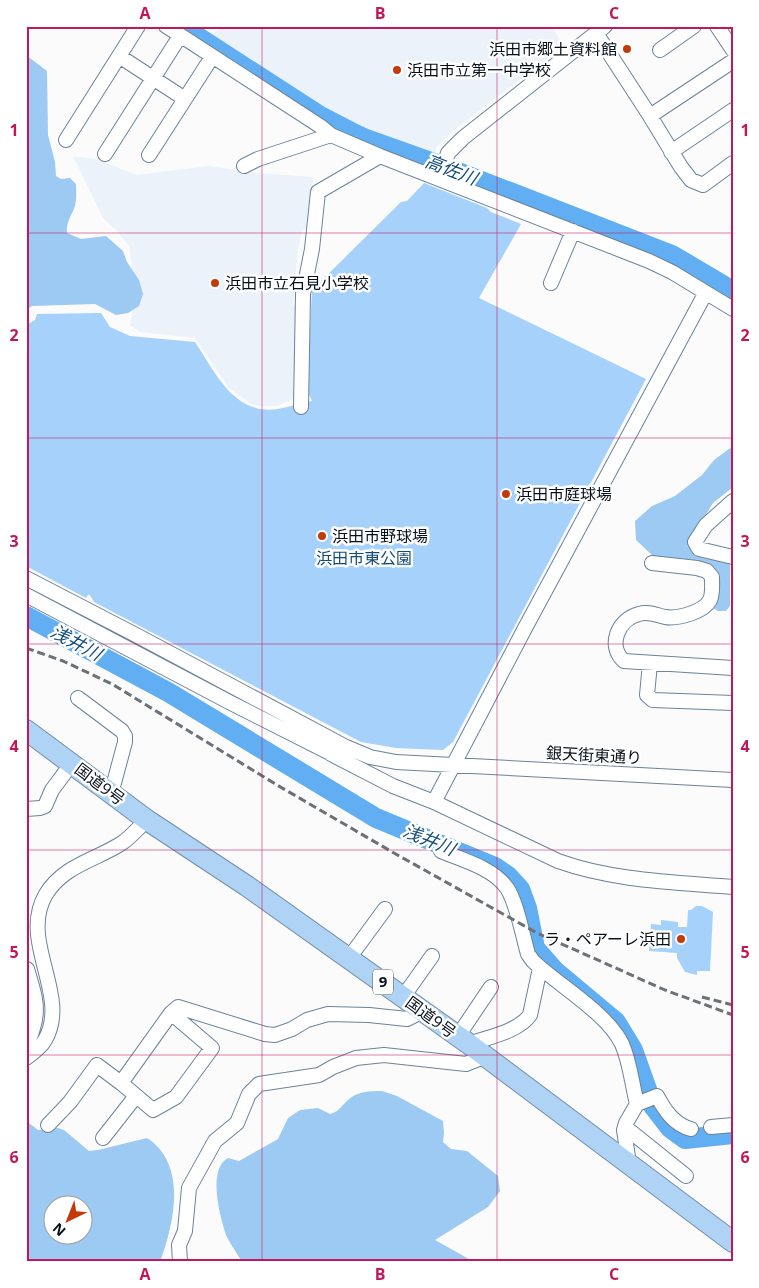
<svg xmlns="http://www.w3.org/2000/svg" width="759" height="1288" font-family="'Open Sans','Noto Sans JP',sans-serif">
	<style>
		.built { fill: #ebf2f9 }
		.green { fill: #a5d1fa }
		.forest { fill: #9dcaf2; fill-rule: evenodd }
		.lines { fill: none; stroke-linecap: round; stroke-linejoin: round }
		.river { stroke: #61aff2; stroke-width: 20 }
		.minor-casing { stroke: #6a839b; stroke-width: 16 }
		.highway-casing { stroke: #748fa8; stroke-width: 22 }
		.minor { stroke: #fff; stroke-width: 14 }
		.highway { stroke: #afd3f5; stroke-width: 20 }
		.rail { stroke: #6b7176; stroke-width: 3; stroke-dasharray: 8 4; stroke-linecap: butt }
		.grid { fill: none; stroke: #c2185b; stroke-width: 1; stroke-opacity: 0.55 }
		.poi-dot { fill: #c23a09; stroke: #fff; stroke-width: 2 }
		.labels { text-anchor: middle; stroke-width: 5; stroke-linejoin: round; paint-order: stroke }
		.shield { fill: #fff; stroke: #51585f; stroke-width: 1 }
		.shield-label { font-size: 15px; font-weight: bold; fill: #07111a }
		.poi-label { font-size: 16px; fill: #07111a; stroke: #fff; text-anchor: start }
		.park-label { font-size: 16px; fill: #134b77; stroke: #fff }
		.street-label { font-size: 16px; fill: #07111a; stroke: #fff }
		.water-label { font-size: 18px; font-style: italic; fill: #164f7a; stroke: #fff }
		.neatline { fill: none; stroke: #c2185b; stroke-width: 2 }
		.grid-label { font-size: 16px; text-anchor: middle; font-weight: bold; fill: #c2185b }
	</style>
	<rect width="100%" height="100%" fill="#fbfbfb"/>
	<path class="built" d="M 223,26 L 551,26 L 564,45 L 453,131 L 436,148 L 434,156 L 388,139 L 343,119 L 209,37 Z
		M 73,156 L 96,159 L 137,175 L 208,166 L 257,173 L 313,177 L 310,224 L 302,232 L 298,248 L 293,305 L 298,308 L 296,398 L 277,406 L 262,406 L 251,404 L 229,388 L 195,338 L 140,332 L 130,325 L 136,294 L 129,246 L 117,231 L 103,218 Z"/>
	<path class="green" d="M 424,183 L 487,208 L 491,212 L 521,224 L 479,298 L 646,379 L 453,742 L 443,750 L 396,748 L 361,742 L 111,611 L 94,602 L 90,595 L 88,595 L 86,598 L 26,566 L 26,325 L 35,320 L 37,314 L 101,313 L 110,327 L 130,336 L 195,342 C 215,372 234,416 278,409 C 289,407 301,403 312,401 L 307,390 L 312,290 L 401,202 L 407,201 Z
		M 696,906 L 702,906 L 713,912 L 710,971 L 697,971 L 697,975 L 685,972 L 677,958 L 677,953 L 649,951 L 651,924 L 661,925 L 661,920 L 678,922 L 678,927 L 687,927 L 688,910 L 691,910 Z"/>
	<path class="forest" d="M 26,55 L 47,71 L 48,135 L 55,162 L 56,176 L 61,179 L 70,178 L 76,184 C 76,192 77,201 74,209 C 70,217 66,224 67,233 L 81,239 L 106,236 L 123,251 L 127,262 L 139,280 L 143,294 L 139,306 L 128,313 L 116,315 L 95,304 L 32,306 L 26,310 Z
		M 733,446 L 733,487 L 713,503 L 689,542 L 730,561 L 730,606 L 726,611 L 718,611 L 713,608 C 714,597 717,585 715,575 C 713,555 669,559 654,557 L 636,540 L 635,521 L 652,506 L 675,496 L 702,475 L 714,460 Z
		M 382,1091 L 397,1096 L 443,1121 L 444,1133 L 443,1142 L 451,1149 L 467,1151 L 498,1176 L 500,1191 L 488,1207 L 435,1240 L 469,1259 L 479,1262 L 242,1262 C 237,1253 230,1244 226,1235 C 220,1217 207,1169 228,1158 L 239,1161 L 278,1139 L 288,1118 L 300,1110 L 318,1108 L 330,1114 C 339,1112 341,1106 348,1100 C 358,1091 369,1091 382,1091 Z
		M 26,1117 L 29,1123 L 38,1130 L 58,1128 L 64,1130 L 89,1151 L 98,1150 L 147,1138 C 188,1165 174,1223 160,1262 L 26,1262 ZM 52,1206 L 82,1206 L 82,1236 L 52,1236 Z"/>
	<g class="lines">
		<path class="river" d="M 181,26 L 320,116 L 351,132 L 366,139 L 453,170 L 672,255 L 733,291
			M 26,616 L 168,692 L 376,818 L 495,867 L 508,876 L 520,889 L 527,908 L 535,948 L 555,971 L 616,1022 L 633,1050 L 653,1106 L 670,1128 L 685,1139 L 733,1134"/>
		<g class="minor-casing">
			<path id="minor" d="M 166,26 L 320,126 L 331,135 L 380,156 L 649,261 L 672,272 L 733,309
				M 717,26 L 733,50
				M 596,33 L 650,116 L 681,167 L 691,180 L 703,185 L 733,163
				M 660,50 L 694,26
				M 119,56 L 185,99
				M 650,116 L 733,61
				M 66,140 L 138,26
				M 671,152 L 733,110
				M 105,154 L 180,36
				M 149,155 L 212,57
				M 244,166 L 258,159 L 331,135
				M 440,179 L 448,153 L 463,138 L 605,26
				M 551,283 L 573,231
				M 301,407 L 303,294 L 312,249 L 318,192 L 380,156
				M 733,501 L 706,525 L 695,542 L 699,549 L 733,557
				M 652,563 L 697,568 L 707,571 L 712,577 C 712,584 713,594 710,600 C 704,612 678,619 665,617 C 656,615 648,611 639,614 C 618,619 607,646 624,661 L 733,668
				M 26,578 L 136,635 L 346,747 L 370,757 L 396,762 L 733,780
				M 26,595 L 231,703 L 338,757
				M 650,663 L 647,695 L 653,700 L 733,703
				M 78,698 L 122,731 L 125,736 L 125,742 L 114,783 L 109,791
				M 331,754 L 393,786 L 434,802 L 558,861 C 614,881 673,882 733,887
				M 434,802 L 524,630 L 705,294
				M 26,809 L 40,808 L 45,806 L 52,790 L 72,763
				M 441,851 C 463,860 493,868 507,888 C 517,903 523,937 528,954 L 533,961 C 558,985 607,1013 622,1044 C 630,1062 632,1084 637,1104 L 626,1123 L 624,1130 L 629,1164
				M 349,958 L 385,909
				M 403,997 L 432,956
				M 458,1036 L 491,987
				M 26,1042 C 31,1038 31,1034 33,1028 C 40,1006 33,990 27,969
				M 469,1044 C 488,1037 518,1032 530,1015 L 540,968
				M 26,1058 C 33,1053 41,1047 45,1040 C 71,995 18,941 46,894 C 64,865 96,860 122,843 C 131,837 139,827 147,820
				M 121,1083 L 153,1110 L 176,1097 L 212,1048 L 171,1013
				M 637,1104 L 657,1096 C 664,1109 674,1125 691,1129
				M 48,1125 L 70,1102 L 97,1065 L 121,1083 L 171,1013 L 178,1007 L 265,1034 L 275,1035 L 292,1029 L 307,1020 L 328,1014 L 369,1015 L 407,1019 L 423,1011
				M 625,1127 L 686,1176
				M 711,1127 L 733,1125
				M 103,1138 L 136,1096
				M 180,1262 L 179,1245 L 185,1231 L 189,1188 L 215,1141 L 237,1123 L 249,1094 L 259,1084 L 319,1075 L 333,1067 L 356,1058 L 384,1055 L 466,1064 L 486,1056"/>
		</g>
		<g class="highway-casing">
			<path id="highway" d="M 26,730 L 147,820 L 247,886 L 469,1044 L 733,1242"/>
		</g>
		<use href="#minor" class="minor"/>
		<use href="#highway" class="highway"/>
		<path class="rail" d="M 26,648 L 63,661 L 112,684 L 277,785 L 394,853 L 537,933 L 665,990 L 733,1015
			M 702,997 L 733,1005"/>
	</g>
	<path class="grid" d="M 262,26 L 262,1262M 497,26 L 497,1262M 26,233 L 733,233M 26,438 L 733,438M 26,644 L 733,644M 26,850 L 733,850M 26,1055 L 733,1055"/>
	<g class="poi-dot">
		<circle cx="627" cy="49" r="5"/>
		<circle cx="397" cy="70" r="5"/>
		<circle cx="215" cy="283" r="5"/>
		<circle cx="506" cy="494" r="5"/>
		<circle cx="322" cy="536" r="5"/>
		<circle cx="681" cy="939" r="5"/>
	</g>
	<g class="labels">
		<rect class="shield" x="373" y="969.5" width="20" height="25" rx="4"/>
		<g class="shield-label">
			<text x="383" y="987">9</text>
		</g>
		<g class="poi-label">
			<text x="617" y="55" text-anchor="end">浜田市郷土資料館</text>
			<text x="407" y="76">浜田市立第一中学校</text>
			<text x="225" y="289">浜田市立石見小学校</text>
			<text x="516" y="500">浜田市庭球場</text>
			<text x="332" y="542">浜田市野球場</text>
			<text x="671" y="945" text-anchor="end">ラ・ペアーレ浜田</text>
		</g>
		<g class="park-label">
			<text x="364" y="564">浜田市東公園</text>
		</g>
		<g class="street-label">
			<text transform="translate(594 755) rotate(3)" y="6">銀天街東通り</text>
			<text transform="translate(100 784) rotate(37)" y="6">国道9号</text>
			<text transform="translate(431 1017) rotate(36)" y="6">国道9号</text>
		</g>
		<g class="water-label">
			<text transform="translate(451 170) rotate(21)" y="6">高佐川</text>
			<text transform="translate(76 643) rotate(28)" y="6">浅井川</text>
			<text transform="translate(429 840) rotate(22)" y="6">浅井川</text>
		</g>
	</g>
	<rect width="759" height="1288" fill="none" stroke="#ffffff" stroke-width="55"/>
	<g transform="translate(68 1220) rotate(223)"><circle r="24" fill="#ffffff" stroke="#9ca0a3"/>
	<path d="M0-4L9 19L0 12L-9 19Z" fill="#c23a09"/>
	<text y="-8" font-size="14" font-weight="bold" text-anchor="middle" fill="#07111a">N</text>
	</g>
	<rect x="28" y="28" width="704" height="1232" class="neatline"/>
	<g class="grid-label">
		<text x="145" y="19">A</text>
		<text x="380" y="19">B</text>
		<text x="614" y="19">C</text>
		<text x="14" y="136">1</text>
		<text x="745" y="136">1</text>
		<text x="14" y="341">2</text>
		<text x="745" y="341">2</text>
		<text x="14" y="547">3</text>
		<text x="745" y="547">3</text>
		<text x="14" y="752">4</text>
		<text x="745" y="752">4</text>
		<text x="14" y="958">5</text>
		<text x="745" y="958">5</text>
		<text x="14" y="1163">6</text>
		<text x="745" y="1163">6</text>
		<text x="145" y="1280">A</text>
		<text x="380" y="1280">B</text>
		<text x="614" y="1280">C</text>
	</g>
</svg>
